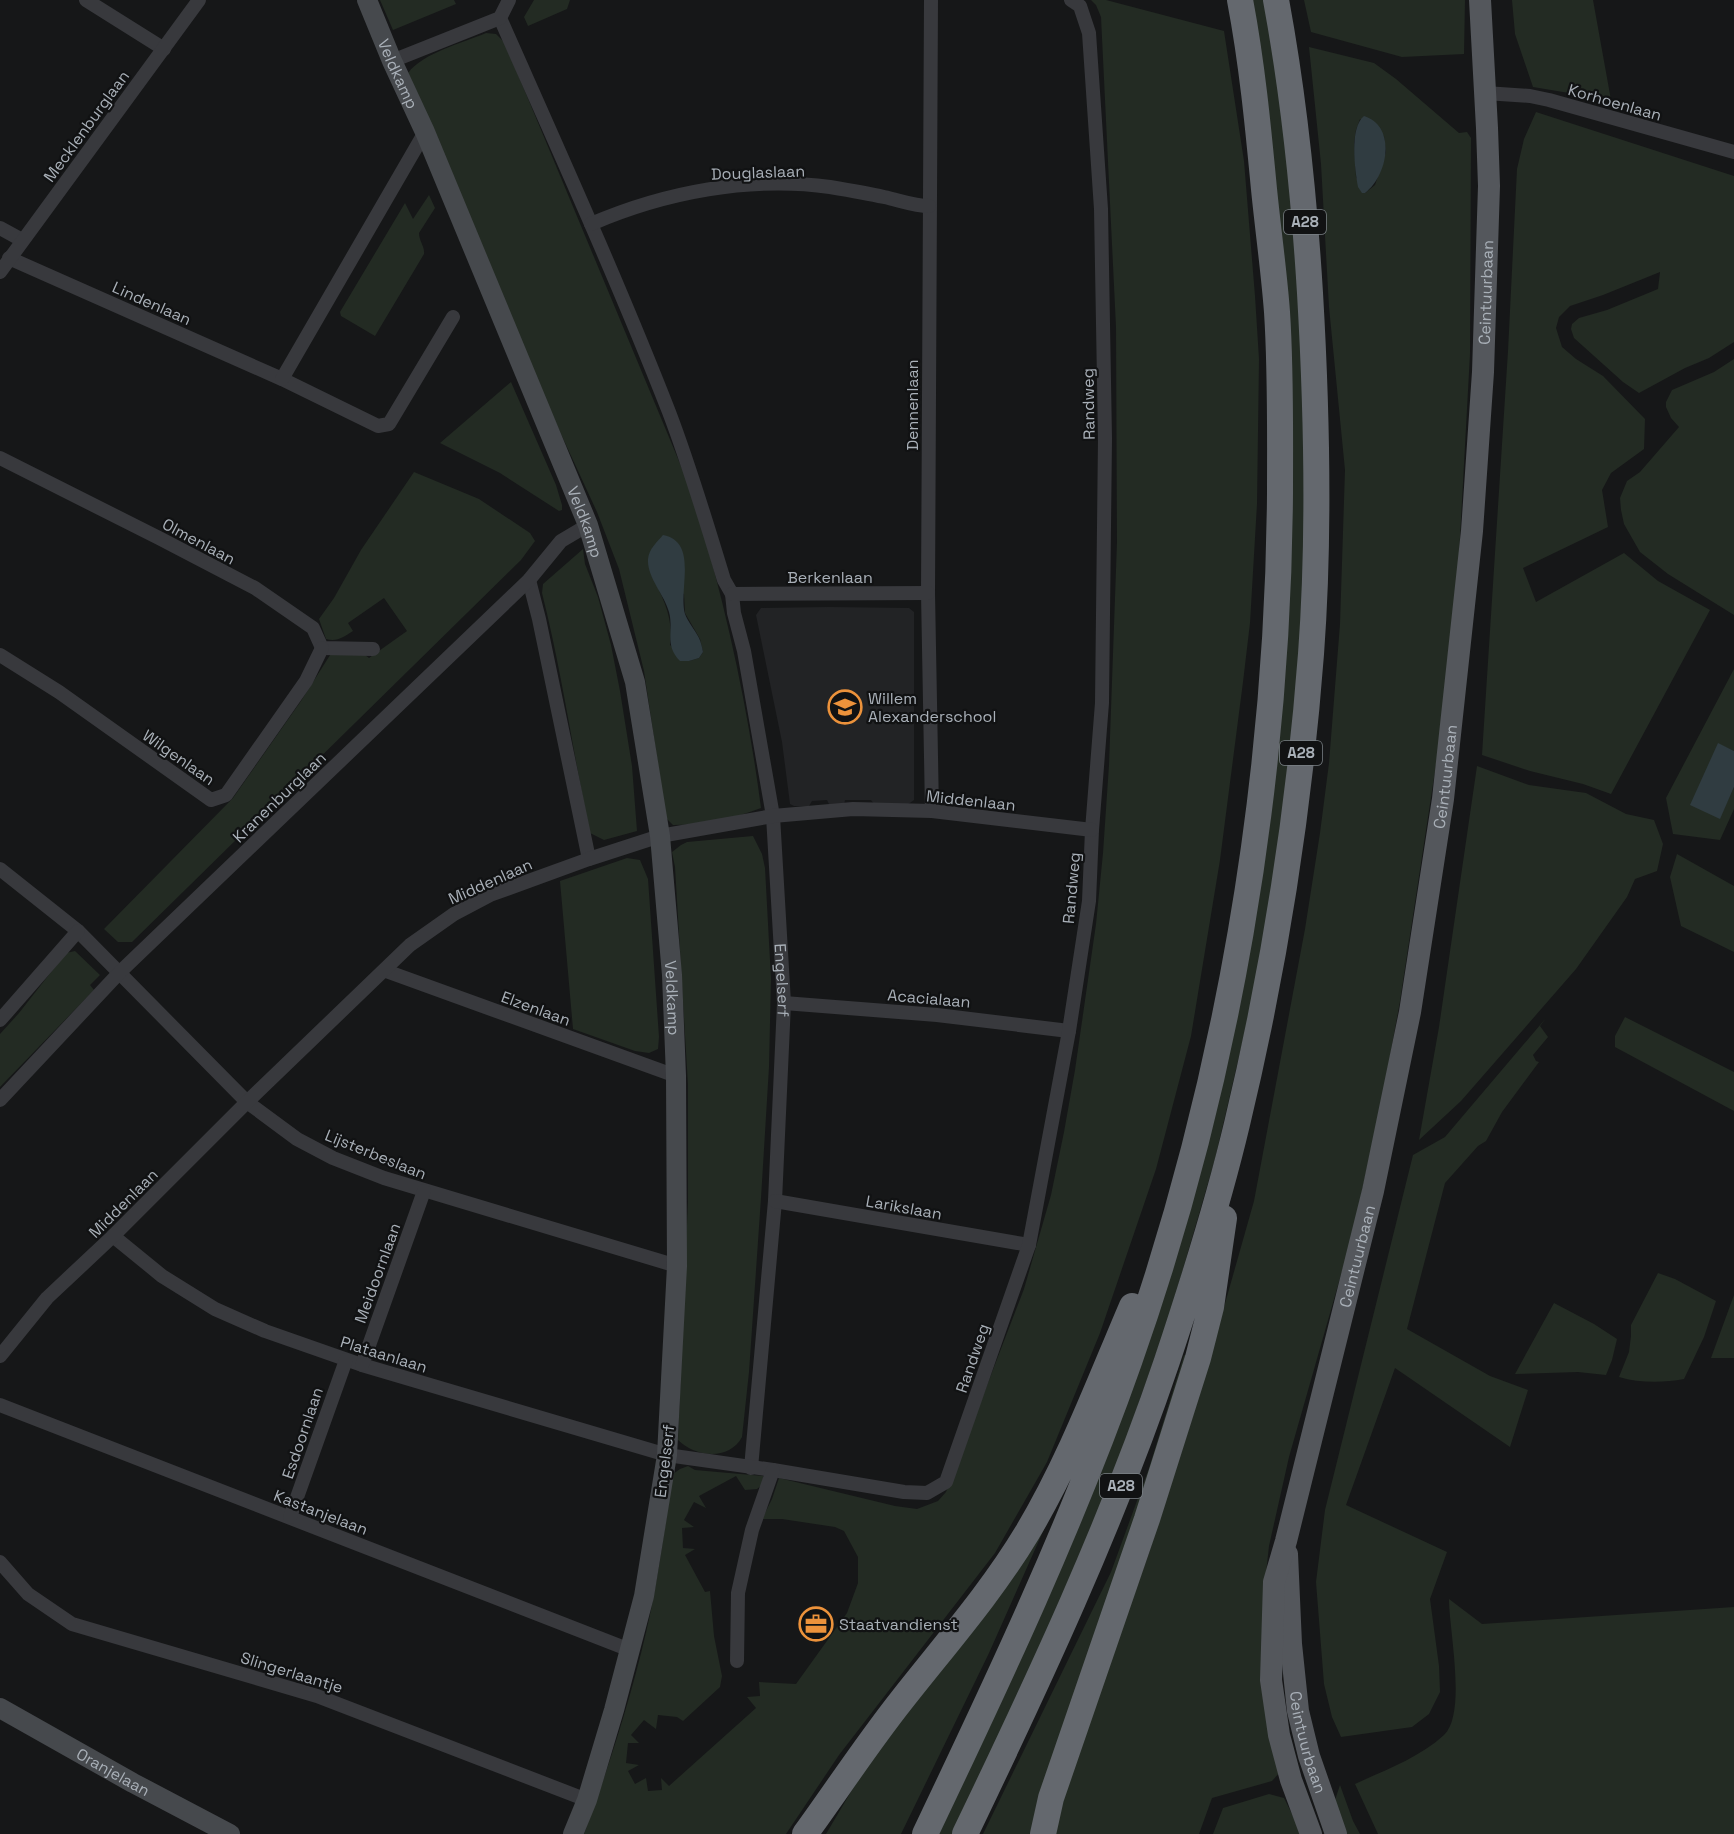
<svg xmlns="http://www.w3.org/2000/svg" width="1734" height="1834" font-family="'Space Grotesk',sans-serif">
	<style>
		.built { fill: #222325 }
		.green { fill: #232b23; fill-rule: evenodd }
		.water { fill: #303c41 }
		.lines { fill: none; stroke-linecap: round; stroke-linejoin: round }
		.street { stroke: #38393d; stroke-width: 14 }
		.secondary { stroke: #46494d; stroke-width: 20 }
		.primary { stroke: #54575c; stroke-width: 22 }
		.highway { stroke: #64686e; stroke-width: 26 }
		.labels { text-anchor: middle; stroke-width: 4.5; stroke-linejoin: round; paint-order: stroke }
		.shield { fill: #111213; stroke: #7b8186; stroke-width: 1.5 }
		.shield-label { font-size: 15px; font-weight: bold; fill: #a9b0b8 }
		.street-label { font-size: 16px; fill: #a9b0b8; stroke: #111213 }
		.poi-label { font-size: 16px; fill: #a9b0b8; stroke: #111213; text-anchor: start }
	</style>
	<rect width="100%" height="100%" fill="#161718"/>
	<path class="built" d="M 829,607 L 909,608 L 914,612 L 914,800 L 907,805 L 874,804 L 871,800 L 845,800 L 844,805 L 830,806 L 827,800 L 812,801 L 809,806 L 794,806 L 790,804 L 782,742 L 756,615 L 761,608 Z"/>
	<path class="green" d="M 380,0 L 454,0 L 456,4 L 393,30 Z
		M 534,0 L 570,0 L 567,9 L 528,26 L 524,17 Z
		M 1091,0 L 1106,0 L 1224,31 L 1244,161 L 1255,296 L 1259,359 L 1257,504 L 1250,623 L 1243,682 L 1220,860 L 1191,1036 L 1156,1169 L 1100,1333 L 1047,1462 L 995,1553 L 839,1755 L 786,1834 L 584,1834 C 611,1761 635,1686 651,1610 C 660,1565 666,1519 673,1474 L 680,1469 L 688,1466 L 695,1470 L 763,1476 L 763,1484 L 757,1489 L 745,1490 L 736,1476 L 699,1496 L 706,1508 L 694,1502 L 684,1520 L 694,1527 L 682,1528 L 683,1548 L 695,1549 L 685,1555 L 705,1592 L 710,1591 L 714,1636 L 722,1676 L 720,1687 L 683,1721 L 677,1717 L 658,1715 L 656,1729 L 644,1720 L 631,1735 L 639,1743 L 628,1743 L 626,1763 L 639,1765 L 628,1771 L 635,1784 L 646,1778 L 648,1791 L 662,1790 L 661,1778 L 669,1786 L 756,1708 L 747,1697 L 760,1696 L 759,1682 L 796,1684 L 847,1613 L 858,1583 L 858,1557 L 844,1531 L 835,1527 L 782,1519 L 762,1519 L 772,1499 L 779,1478 L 895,1506 L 917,1509 L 938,1501 L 946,1492 L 1024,1289 L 1051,1195 L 1064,1132 L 1075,1070 L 1096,924 L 1103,853 L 1109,765 L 1117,542 L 1116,327 L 1101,17 L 1096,5 Z
		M 1248,0 L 1266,0 L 1287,134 L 1302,312 L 1307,494 L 1301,640 L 1282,826 L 1256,984 L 1215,1159 L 1170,1314 L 1112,1479 L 1042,1647 L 953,1834 L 938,1834 L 990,1726 L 1070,1545 L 1182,1236 L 1290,539 Z
		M 1304,0 L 1465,0 L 1464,54 L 1402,57 L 1311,32 Z
		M 1512,0 L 1593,0 L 1611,100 L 1533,87 L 1515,34 Z
		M 486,33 L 496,34 L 504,42 L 514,65 L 691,490 C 723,594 747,700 761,808 C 736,818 701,825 673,825 L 666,818 L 644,671 L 619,569 L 597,512 L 537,382 L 408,73 C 423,53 462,43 486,33 ZM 651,574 L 684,594 L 685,613 L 700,639 L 703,652 L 699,658 L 689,661 L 670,645 C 674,618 663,598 651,574 Z
		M 1309,47 L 1374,63 L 1396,79 L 1459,133 L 1467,132 L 1471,138 L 1470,354 L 1457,593 L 1444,712 L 1400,1001 L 1386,1078 L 1354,1229 L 1289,1457 L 1269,1546 L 1263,1600 L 1281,1771 L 1272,1781 L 1212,1798 L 1199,1834 L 1055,1834 L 1063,1801 L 1076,1755 L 1149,1553 L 1196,1406 L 1254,1201 L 1305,929 L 1320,833 L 1329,763 L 1340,624 L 1345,470 L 1329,307 L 1321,164 ZM 1360,119 L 1384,136 L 1386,152 L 1375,185 L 1365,193 L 1356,177 L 1354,143 L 1356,130 Z
		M 1536,112 L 1734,176 L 1734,342 L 1709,358 L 1685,368 L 1639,393 L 1623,382 L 1574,338 L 1571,329 L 1572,324 L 1579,318 L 1607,310 L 1658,289 L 1660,272 L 1603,295 L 1570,306 L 1559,317 L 1556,328 L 1562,347 L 1576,359 L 1603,376 L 1645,419 L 1644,449 L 1611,473 L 1602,490 L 1608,527 L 1523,568 L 1536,602 L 1624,553 L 1658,581 L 1710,610 L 1611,794 L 1583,784 L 1530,771 L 1482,755 L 1508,351 L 1517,169 L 1524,139 Z
		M 429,195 L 435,208 L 419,233 C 419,241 425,247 424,254 L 375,336 L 341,316 L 340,312 L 405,203 L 413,219 Z
		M 1734,359 L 1734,615 L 1668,574 L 1640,552 L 1624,524 L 1621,510 L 1620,498 L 1627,481 L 1640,472 L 1679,427 L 1671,418 L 1666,407 L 1666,402 L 1672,390 L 1714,372 Z
		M 511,382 L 556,485 L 562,505 L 562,510 L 559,511 L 500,473 L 440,443 Z
		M 414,472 L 479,499 L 530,533 L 535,541 L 521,560 L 132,942 L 118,942 L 104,929 L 233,798 L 301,701 L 332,652 L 360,651 L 369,658 L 407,631 L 384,598 L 348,623 L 353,631 C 343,637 338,642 326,639 L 319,619 L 334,598 L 361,550 Z
		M 583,549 L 585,564 L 598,597 L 611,645 L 620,691 L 632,766 L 637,831 L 604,840 L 590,833 C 573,753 562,672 542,593 L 543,584 Z
		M 1734,669 L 1734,751 L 1718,744 L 1719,819 L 1734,787 L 1734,809 L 1720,840 L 1673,834 L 1666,798 Z
		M 1477,766 L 1529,785 L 1586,793 L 1626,814 L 1654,820 L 1663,844 L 1657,871 L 1635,879 L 1627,897 L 1576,969 L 1461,1101 L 1419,1140 L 1439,1027 Z
		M 753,836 L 762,854 L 765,868 L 771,979 L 769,1067 L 761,1198 L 749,1372 L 742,1437 C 729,1461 695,1457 678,1440 L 688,1201 L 688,1085 L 675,867 L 672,852 L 681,845 L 687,842 Z
		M 1677,854 L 1734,886 L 1734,952 L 1681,926 L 1670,877 Z
		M 627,858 L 640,860 L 648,879 L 659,1037 L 658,1049 L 649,1053 L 635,1051 L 573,1029 L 560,881 Z
		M 75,951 L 100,975 L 90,985 L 94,990 L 0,1087 L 0,1034 L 19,1013 L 66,953 Z
		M 1625,1017 L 1734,1072 L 1734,1111 L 1615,1047 L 1615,1036 Z
		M 1546,1018 L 1540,1026 L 1548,1037 L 1533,1055 L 1536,1061 L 1539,1062 L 1502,1112 L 1486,1141 L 1478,1146 L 1445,1183 L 1407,1329 L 1490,1376 L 1528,1390 L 1510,1447 L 1395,1368 L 1346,1505 L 1447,1552 L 1430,1599 L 1439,1666 L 1440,1692 L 1429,1714 L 1412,1727 L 1341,1737 L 1332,1717 L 1324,1684 L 1316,1582 L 1325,1510 L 1413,1155 L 1445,1137 Z
		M 1658,1273 L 1675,1279 L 1716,1301 L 1704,1337 L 1684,1379 C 1663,1383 1639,1383 1619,1377 L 1629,1352 L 1631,1336 L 1631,1325 Z
		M 1734,1295 L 1734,1358 L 1711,1358 Z
		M 1554,1303 L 1594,1324 L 1617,1339 L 1612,1360 L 1606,1375 L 1578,1372 L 1515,1374 Z
		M 1184,1355 L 1191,1357 L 1036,1834 L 983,1834 L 1111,1572 L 1149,1468 Z
		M 1053,1509 L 989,1653 L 901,1834 L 826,1834 L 865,1768 Z
		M 1449,1599 L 1482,1624 L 1734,1607 L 1734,1834 L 1378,1834 L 1355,1784 C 1385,1770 1419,1758 1444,1735 C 1467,1713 1449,1630 1449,1599 Z
		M 1340,1785 L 1353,1821 L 1360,1834 L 1344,1834 L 1335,1800 Z
		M 1269,1794 L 1284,1798 L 1302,1834 L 1213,1834 L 1223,1808 Z"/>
	<path class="water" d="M 1364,116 C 1397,126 1388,176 1365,193 L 1362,193 L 1358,187 C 1355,170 1349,128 1364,116 Z
		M 663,535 C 699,542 678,590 685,614 C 688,622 695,630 699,638 C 701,642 702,647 703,652 L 699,658 L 689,661 L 680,661 C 664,645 674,631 669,612 C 664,594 647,578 648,559 C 649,549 657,542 663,535 Z
		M 1718,743 L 1734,751 L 1734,787 L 1720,819 L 1690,805 Z"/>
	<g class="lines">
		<g class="street">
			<path d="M 86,0 L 164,49"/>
			<path d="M 931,0 L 928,593 L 932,811"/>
			<path id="s1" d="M 500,18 C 558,149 617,279 669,412 C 690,467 707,524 724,580 L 732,594 L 734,613 L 744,651 L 773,816 L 784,1003 L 775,1201 L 751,1468"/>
			<path d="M 392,61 L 500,18 L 509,0"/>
			<path d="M 1485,93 L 1530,96 L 1549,100 L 1734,152"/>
			<path d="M 591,224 C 665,192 750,176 830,187 C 848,190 866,193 884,197 C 899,200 914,206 929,206"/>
			<path d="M 0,228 L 22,240"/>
			<path d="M 9,258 L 282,379 L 378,426 L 389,424 L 453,317"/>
			<path d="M 0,272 L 199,0"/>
			<path d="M 282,379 L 425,132"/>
			<path d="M 0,458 L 159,538 L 255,588 L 313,628 L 322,648 L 373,649"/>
			<path d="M 529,580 L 539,619 L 589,859"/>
			<path d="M 732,594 L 928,593"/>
			<path d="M 0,655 L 59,692 L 211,800 L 226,795 L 306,681 L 322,648"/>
			<path d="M 0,869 L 78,931 L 247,1102 L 297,1139 L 333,1158 L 384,1178 L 677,1266"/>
			<path d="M 386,971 L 676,1076"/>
			<path d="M 784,1003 L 937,1015 L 1069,1031"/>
			<path d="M 0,1020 L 78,931"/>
			<path d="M 0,1100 L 120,972 L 529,580 L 561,541 L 588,525"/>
			<path d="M 775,1201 L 1029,1245"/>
			<path d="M 113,1236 L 162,1276 L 215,1309 L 265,1331 L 362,1365 L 667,1455 L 773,1470 L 904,1492 L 927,1493 L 946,1482 L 1029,1245 L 1069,1031 L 1089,901 L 1092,830 L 1102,703 L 1105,438 L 1101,209 L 1089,33 L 1080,6 L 1071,0"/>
			<path d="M 0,1356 L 47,1298 L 113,1236 L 247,1102 L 410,945 L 454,914 L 490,895 L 589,859 L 660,836 L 773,816 L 853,809 L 932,811 L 1092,830"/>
			<path d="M 362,1365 L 424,1191"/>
			<path d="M 0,1405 L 630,1650"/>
			<path d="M 290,1517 L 346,1360"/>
			<path d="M 0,1562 L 28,1594 L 72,1624 L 317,1696 L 587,1800"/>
			<path d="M 737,1661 L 738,1593 L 752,1530 L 773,1470"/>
		</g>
		<g class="secondary">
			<path id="s2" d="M 367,0 L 392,61 L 425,132 L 588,525 L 635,682 L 660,836 L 672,975 L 676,1076 L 677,1266 L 667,1455 L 644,1596 L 614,1710 L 587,1800 L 573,1834"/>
			<path id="s3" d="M 0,1708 L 133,1783 L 230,1834"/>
		</g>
		<g class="primary">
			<path id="s4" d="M 1287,1554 L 1291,1644 L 1298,1711 L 1309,1756 L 1336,1834"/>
			<path id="s5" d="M 1311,1834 L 1291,1780 L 1279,1735 L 1271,1680 L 1274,1582 L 1286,1541 L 1373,1191 L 1410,1012 L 1443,799 L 1472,531 L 1483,372 L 1489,186 L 1487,128 L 1480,0"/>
		</g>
		<path class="highway" d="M 805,1834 C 837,1790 867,1744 901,1701 C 944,1646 991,1593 1027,1533 C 1070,1461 1099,1383 1132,1306
			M 925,1834 C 999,1679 1072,1524 1129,1362 C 1227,1084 1278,787 1280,493 C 1280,433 1281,372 1277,312 C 1274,271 1268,230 1264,189 C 1258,126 1252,63 1240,0
			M 965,1834 C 1039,1680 1112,1524 1167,1361 C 1193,1283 1218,1204 1237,1124 C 1274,970 1299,812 1311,654 C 1320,534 1317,413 1310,293 C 1304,195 1294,97 1276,0
			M 1043,1834 L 1051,1798 L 1147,1519 L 1198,1358 L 1211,1307 L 1224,1218"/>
	</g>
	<defs>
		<g id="school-ring" transform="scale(1.725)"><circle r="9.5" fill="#111213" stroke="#ec923b" stroke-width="1.5"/><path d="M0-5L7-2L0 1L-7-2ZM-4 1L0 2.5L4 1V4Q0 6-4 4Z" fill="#ec923b"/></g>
		<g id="office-ring" transform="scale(1.725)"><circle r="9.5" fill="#111213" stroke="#ec923b" stroke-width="1.5"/><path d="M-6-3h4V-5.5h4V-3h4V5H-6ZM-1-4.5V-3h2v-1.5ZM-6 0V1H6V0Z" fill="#ec923b"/></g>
	</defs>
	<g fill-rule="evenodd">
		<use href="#school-ring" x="845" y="707"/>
		<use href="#office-ring" x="816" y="1624"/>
	</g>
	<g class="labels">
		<g class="shield">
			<rect x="1284" y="210" width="42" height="24" rx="4.5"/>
			<rect x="1280" y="741" width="42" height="24" rx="4.5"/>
			<rect x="1100" y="1474" width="42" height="24" rx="4.5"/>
		</g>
		<g class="shield-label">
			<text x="1305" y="227">A28</text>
			<text x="1301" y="758">A28</text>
			<text x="1121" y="1491">A28</text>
		</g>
		<g class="street-label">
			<text dy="6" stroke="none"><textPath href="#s2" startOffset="80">Veldkamp</textPath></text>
			<text transform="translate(1615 102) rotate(16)" y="6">Korhoenlaan</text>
			<text transform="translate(86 126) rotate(-54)" y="6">Mecklenburglaan</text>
			<text transform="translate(758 172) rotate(-2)" y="6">Douglaslaan</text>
			<text dy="6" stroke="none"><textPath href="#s5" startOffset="1568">Ceintuurbaan</textPath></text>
			<text transform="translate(152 303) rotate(24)" y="6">Lindenlaan</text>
			<text transform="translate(1088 404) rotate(-91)" y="6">Randweg</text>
			<text transform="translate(912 405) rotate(-90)" y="6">Dennenlaan</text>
			<text dy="6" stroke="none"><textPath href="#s2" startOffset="566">Veldkamp</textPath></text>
			<text transform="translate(199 541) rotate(28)" y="6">Olmenlaan</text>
			<text x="830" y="583">Berkenlaan</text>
			<text transform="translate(179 757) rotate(35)" y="6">Wilgenlaan</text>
			<text dy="6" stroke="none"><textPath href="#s5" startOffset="1082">Ceintuurbaan</textPath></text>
			<text transform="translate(279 797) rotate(-44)" y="6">Kranenburglaan</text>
			<text transform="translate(971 800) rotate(6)" y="6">Middenlaan</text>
			<text transform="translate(490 881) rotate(-24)" y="6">Middenlaan</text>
			<text transform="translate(1071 888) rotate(-85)" y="6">Randweg</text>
			<text dy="6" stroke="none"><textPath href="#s1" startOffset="1012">Engelserf</textPath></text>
			<text dy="6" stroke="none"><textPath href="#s2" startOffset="1052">Veldkamp</textPath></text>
			<text transform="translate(929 998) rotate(5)" y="6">Acacialaan</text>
			<text transform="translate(536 1008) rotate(20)" y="6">Elzenlaan</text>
			<text transform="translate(376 1154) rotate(22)" y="6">Lijsterbeslaan</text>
			<text transform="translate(123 1203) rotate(-45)" y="6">Middenlaan</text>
			<text transform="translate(904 1207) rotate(10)" y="6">Larikslaan</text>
			<text dy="6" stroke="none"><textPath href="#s5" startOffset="594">Ceintuurbaan</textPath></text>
			<text transform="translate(377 1273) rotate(-70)" y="6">Meidoornlaan</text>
			<text transform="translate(384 1354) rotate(17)" y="6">Plataanlaan</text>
			<text transform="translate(972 1358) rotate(-71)" y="6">Randweg</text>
			<text transform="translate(302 1433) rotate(-71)" y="6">Esdoornlaan</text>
			<text transform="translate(664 1461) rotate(-83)" y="6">Engelserf</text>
			<text transform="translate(321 1512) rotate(21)" y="6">Kastanjelaan</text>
			<text transform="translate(292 1672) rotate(17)" y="6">Slingerlaantje</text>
			<text dy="6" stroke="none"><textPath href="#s4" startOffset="190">Ceintuurbaan</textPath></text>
			<text dy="6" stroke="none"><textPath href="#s3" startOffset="130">Oranjelaan</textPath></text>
		</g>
		<g class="poi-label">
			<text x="868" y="704">Willem<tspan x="868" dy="18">Alexanderschool</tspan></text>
			<text x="839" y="1630">Staatvandienst</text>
		</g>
	</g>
</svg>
